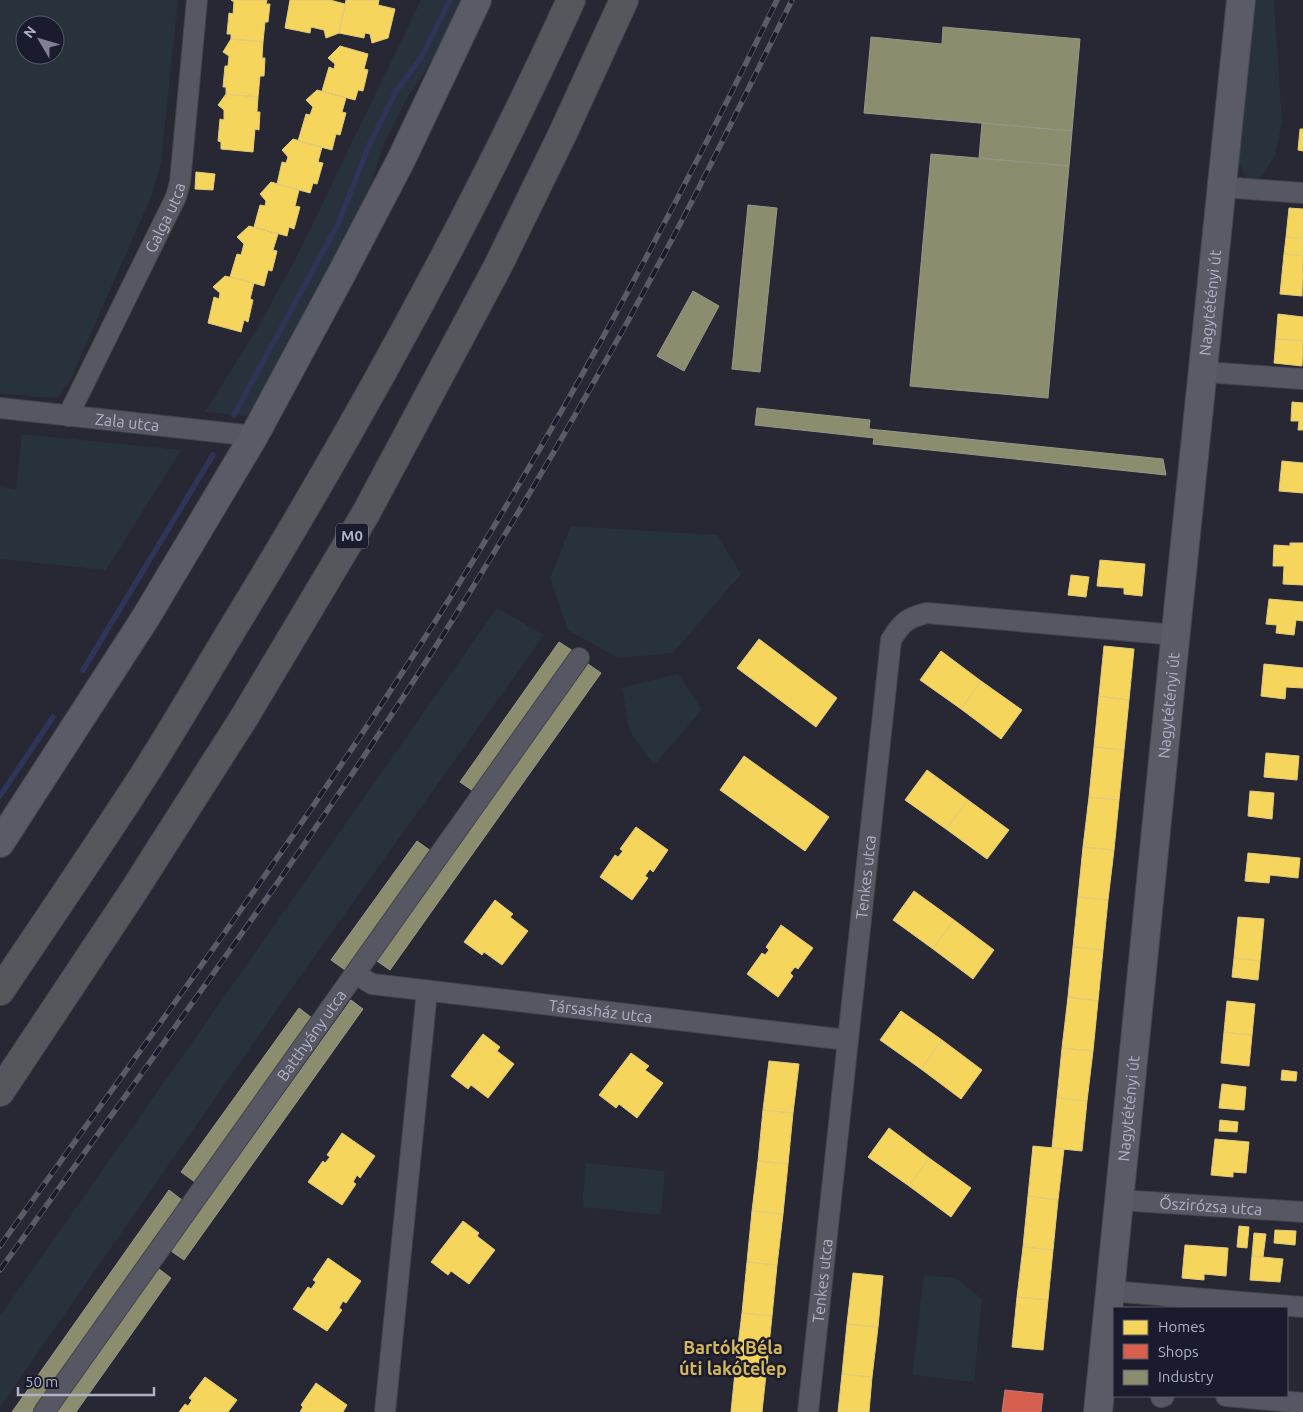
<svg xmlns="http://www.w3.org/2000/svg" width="1303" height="1412" font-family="Ubuntu,sans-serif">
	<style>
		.green { fill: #27323c; fill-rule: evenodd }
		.homes { fill: #f6d55c; stroke: #e1ca7c }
		.shops { fill: #d6604d; stroke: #ca7871 }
		.industry { fill: #8c8c6e; stroke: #969788 }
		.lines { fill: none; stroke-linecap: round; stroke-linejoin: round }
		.stream { stroke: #2f3459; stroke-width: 5.5 }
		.street-casing { stroke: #43454d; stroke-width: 22 }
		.secondary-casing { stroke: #444550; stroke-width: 30 }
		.highway-casing { stroke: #43444f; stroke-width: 30 }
		.street { stroke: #565762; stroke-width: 20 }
		.secondary { stroke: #5a5b67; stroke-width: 28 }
		.highway { stroke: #56575c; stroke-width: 28 }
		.rail-casing { stroke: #5a5b65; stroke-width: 5.5 }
		.rail { stroke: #1a1c2e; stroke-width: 4; stroke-dasharray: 11; stroke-linecap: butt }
		.labels { text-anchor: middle; stroke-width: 5; stroke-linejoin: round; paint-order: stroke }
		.shield { fill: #1a1c2e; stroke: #828498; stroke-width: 1 }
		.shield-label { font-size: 15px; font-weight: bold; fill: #afb1c6 }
		.street-label { font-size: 16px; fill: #afb1c6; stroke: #1a1c2e }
		.neighbourhood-label { font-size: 18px; font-weight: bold; fill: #d5b65b; stroke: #1a1c2e }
	</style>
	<rect width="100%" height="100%" fill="#272833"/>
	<path class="green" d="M 0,0 L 178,0 L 161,163 L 152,195 L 68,385 L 58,397 L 49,398 L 0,393 ZM 25,25 L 55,25 L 55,55 L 25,55 Z
		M 421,0 L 463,0 L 442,46 L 407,98 L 383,146 L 366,198 L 254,410 L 246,416 L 205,412 L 259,326 L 299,252 Z
		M 1254,0 L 1274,0 L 1282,122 L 1275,156 L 1262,176 L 1254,180 L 1246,177 L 1239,163 Z
		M 22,434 L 181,450 L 106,570 L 0,559 L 0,487 L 16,489 Z
		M 571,526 L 717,535 L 741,574 L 673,653 L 618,658 L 568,630 L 550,578 Z
		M 497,608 L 544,635 L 294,985 L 0,1407 L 0,1316 Z
		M 678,674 L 702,710 L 654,765 L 629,730 L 622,688 Z
		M 586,1163 L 665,1171 L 661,1215 L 582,1207 Z
		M 924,1275 L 956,1278 L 982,1299 L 974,1382 L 912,1375 Z"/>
	<path class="homes" d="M 231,0 L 267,0 L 266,4 L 270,4 L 268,22 L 265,22 L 263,42 L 231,39 L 231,34 L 227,34 L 229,13 L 233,14 L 234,2 Z
		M 290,0 L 330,0 L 345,4 L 339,33 L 326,38 L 324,30 L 311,27 L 310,33 L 285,28 Z
		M 346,0 L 379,0 L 378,5 L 395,9 L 388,38 L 372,43 L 370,34 L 365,33 L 364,38 L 339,33 Z
		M 231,39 L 263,42 L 262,58 L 265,58 L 264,76 L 260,76 L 258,97 L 226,94 L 226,87 L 223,87 L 225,66 L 228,66 L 229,56 L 223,52 Z
		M 340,46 L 368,54 L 364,69 L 368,70 L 363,91 L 358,90 L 355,100 L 322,91 L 329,67 L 334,69 L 335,64 L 328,58 Z
		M 317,90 L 346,98 L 342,112 L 346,113 L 340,135 L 336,134 L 332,150 L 298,141 L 306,114 L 310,115 L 313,107 L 306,100 Z
		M 226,94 L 258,97 L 257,112 L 260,112 L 259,130 L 255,129 L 253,152 L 221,149 L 221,142 L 218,141 L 220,119 L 224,120 L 224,110 L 218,105 Z
		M 1300,129 L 1303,129 L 1303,151 L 1298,150 Z
		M 293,139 L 322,147 L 318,162 L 323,163 L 317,184 L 313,183 L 310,193 L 277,184 L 282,162 L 286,163 L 288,157 L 282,150 Z
		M 196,172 L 215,174 L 213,190 L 195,189 Z
		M 271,182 L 299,190 L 295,206 L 300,207 L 294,229 L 289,227 L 287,236 L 254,227 L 260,205 L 265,206 L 266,201 L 260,194 Z
		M 1289,208 L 1303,209 L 1303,238 L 1286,237 Z
		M 249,226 L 278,234 L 273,250 L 277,251 L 272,271 L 268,270 L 264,286 L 230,277 L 237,254 L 241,255 L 244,244 L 237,237 Z
		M 1286,237 L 1303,238 L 1303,256 L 1284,254 Z
		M 1284,254 L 1303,256 L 1302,296 L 1280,294 Z
		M 225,276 L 254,283 L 250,299 L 253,300 L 248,322 L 244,320 L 241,332 L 208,323 L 214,297 L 219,299 L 220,293 L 213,287 Z
		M 1278,314 L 1303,317 L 1303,341 L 1276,339 Z
		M 1276,339 L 1303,341 L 1302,366 L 1274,363 Z
		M 1292,402 L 1303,403 L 1303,430 L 1298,430 L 1299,421 L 1291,421 Z
		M 1282,461 L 1303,463 L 1303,493 L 1279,491 Z
		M 1290,543 L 1303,543 L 1303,585 L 1283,584 L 1284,566 L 1273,566 L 1274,545 L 1290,546 Z
		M 1100,560 L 1145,564 L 1142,596 L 1124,594 L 1124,588 L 1097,586 Z
		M 1071,575 L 1089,577 L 1086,597 L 1068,595 Z
		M 1269,599 L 1303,602 L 1303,621 L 1296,620 L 1294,635 L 1276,633 L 1277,625 L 1266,624 Z
		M 759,639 L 837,698 L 816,727 L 737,668 Z
		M 1104,646 L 1134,649 L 1129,700 L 1099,696 Z
		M 941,651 L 981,681 L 961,709 L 920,680 Z
		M 1264,664 L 1303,668 L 1303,688 L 1286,687 L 1285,699 L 1261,696 Z
		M 981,681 L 1022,710 L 1001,739 L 961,709 Z
		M 1099,696 L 1129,700 L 1124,750 L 1094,747 Z
		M 1094,747 L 1124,750 L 1119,800 L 1089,797 Z
		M 1266,753 L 1299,756 L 1297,780 L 1264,777 Z
		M 744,756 L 829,817 L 805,851 L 720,790 Z
		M 927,770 L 968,800 L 946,829 L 905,800 Z
		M 1250,791 L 1274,793 L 1272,819 L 1248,816 Z
		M 1089,797 L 1119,800 L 1114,850 L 1083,847 Z
		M 968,800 L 1009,830 L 987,859 L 946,829 Z
		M 636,827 L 668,850 L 653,872 L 650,869 L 645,876 L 648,878 L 632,900 L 600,877 L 615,855 L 618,857 L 623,851 L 620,849 Z
		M 1083,847 L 1114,850 L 1108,900 L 1078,897 Z
		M 1248,853 L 1300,858 L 1298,878 L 1270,875 L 1269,883 L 1245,881 Z
		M 914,891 L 954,920 L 933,949 L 893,920 Z
		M 1078,897 L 1108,900 L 1103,950 L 1073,947 Z
		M 495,900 L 513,914 L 510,917 L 528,931 L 502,965 L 484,952 L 482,955 L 464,942 Z
		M 1238,917 L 1264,919 L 1260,961 L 1234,958 Z
		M 954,920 L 994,950 L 973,979 L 933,949 Z
		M 781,925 L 813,948 L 798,969 L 795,967 L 790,973 L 793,976 L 778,997 L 747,974 L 762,953 L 765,955 L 769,950 L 766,947 Z
		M 1073,947 L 1103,950 L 1098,1001 L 1068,997 Z
		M 1234,958 L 1260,961 L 1258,980 L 1232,977 Z
		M 1068,997 L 1098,1001 L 1093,1051 L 1062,1048 Z
		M 1227,1001 L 1255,1004 L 1252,1035 L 1224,1032 Z
		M 901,1011 L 942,1040 L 921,1069 L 880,1040 Z
		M 1224,1032 L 1252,1035 L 1249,1066 L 1221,1063 Z
		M 483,1034 L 500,1047 L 497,1051 L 514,1064 L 488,1098 L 471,1085 L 468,1089 L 451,1076 Z
		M 942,1040 L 982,1070 L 961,1099 L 921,1069 Z
		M 1062,1048 L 1093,1051 L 1087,1101 L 1057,1098 Z
		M 631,1053 L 649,1066 L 645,1070 L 663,1083 L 637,1118 L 619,1104 L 616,1108 L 599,1095 Z
		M 769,1061 L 799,1064 L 793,1113 L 763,1110 Z
		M 1282,1070 L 1297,1072 L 1296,1081 L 1281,1080 Z
		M 1222,1084 L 1246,1087 L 1244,1110 L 1219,1108 Z
		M 1057,1098 L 1087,1101 L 1082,1151 L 1052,1148 Z
		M 763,1110 L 793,1113 L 788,1164 L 758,1161 Z
		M 1220,1120 L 1238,1122 L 1237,1132 L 1219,1131 Z
		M 889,1128 L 929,1158 L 909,1186 L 868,1157 Z
		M 342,1133 L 375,1156 L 360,1178 L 357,1175 L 353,1182 L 356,1184 L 342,1205 L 308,1182 L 323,1161 L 325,1163 L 330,1157 L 327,1155 Z
		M 1215,1139 L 1249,1142 L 1246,1173 L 1233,1172 L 1233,1177 L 1211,1175 Z
		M 1033,1146 L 1064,1149 L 1058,1200 L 1028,1196 Z
		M 929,1158 L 971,1188 L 951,1217 L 909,1186 Z
		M 758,1161 L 788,1164 L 783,1214 L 752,1211 Z
		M 1028,1196 L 1058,1200 L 1053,1250 L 1023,1247 Z
		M 752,1211 L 783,1214 L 777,1265 L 747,1262 Z
		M 463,1221 L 479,1233 L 477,1236 L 495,1250 L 469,1284 L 451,1271 L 448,1275 L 431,1262 Z
		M 1239,1226 L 1249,1227 L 1247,1248 L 1237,1247 Z
		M 1275,1230 L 1296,1231 L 1295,1245 L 1274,1243 Z
		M 1254,1233 L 1266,1234 L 1263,1257 L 1252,1256 Z
		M 1185,1245 L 1228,1248 L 1226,1276 L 1204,1274 L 1204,1280 L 1182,1278 Z
		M 1023,1247 L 1053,1250 L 1048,1300 L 1017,1297 Z
		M 1252,1256 L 1283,1259 L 1280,1282 L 1250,1280 Z
		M 328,1258 L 361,1281 L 346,1303 L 343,1301 L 339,1308 L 342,1310 L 327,1331 L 293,1309 L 308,1287 L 311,1289 L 316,1282 L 313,1280 Z
		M 747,1262 L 777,1265 L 772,1316 L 742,1313 Z
		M 853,1273 L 883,1276 L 878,1327 L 847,1324 Z
		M 1017,1297 L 1048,1300 L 1043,1350 L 1012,1347 Z
		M 742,1313 L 772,1316 L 767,1365 L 736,1362 Z
		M 847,1324 L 878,1327 L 872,1377 L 842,1374 Z
		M 736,1362 L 767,1365 L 762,1412 L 731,1412 Z
		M 842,1374 L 872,1377 L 869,1412 L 838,1412 Z
		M 205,1377 L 237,1400 L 228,1412 L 179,1412 L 185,1404 L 188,1406 L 192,1400 L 189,1398 Z
		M 316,1383 L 347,1405 L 343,1412 L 300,1412 L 303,1407 L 301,1405 Z"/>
	<path class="shops" d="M 1005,1390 L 1043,1394 L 1041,1412 L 1002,1412 Z"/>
	<path class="industry" d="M 943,27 L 1080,39 L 1072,131 L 864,113 L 871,37 L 942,44 Z
		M 982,123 L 1072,131 L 1069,166 L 979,158 Z
		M 931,154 L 1069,166 L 1048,398 L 910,386 Z
		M 748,205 L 777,208 L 760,372 L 732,369 Z
		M 693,291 L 719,306 L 684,371 L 657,356 Z
		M 757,408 L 870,420 L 869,429 L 1163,459 L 1166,475 L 873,444 L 874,438 L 755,425 Z
		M 559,642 L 573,651 L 473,791 L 460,782 Z
		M 588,664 L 601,673 L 390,970 L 377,961 Z
		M 417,841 L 431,851 L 345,970 L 331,960 Z
		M 351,1000 L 363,1009 L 184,1260 L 171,1251 Z
		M 299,1008 L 312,1018 L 195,1182 L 181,1172 Z
		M 169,1190 L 182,1200 L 32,1412 L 12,1412 Z
		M 159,1269 L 171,1278 L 76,1412 L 56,1412 Z"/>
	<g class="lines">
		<path class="stream" d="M 234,415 L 338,224 L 370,143 L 396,91 L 421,58 L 449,2
			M 83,670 L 213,455
			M 0,796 L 53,717"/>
		<g class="street-casing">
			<g id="street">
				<path d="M 1222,187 L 1303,193"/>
				<path d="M 1204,372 L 1303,379"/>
				<path id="s1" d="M 0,408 L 254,436"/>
				<path id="s2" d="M 68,416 L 176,197 L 180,182 L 197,0"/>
				<path id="s3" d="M 356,974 L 372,984 L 847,1040"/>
				<path id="s4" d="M 1119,1200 L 1303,1212"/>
				<path d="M 1110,1291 L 1303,1307"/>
				<path d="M 1226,1396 L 1303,1403"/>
				<path d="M 1161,1397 L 1164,1396"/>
				<path id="s5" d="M 44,1412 L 579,658"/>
				<path d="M 385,1412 L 427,991"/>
				<path id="s6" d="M 808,1412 L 891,640 C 902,622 907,618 927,613 L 1176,635"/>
			</g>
		</g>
		<g class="secondary-casing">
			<g id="secondary">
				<path d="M 0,843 L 146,617 L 254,436 L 343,271 L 401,160 L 477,0"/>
				<path id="s7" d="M 1098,1412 L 1174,650 L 1241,0"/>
			</g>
		</g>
		<g class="highway-casing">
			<path id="highway" d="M 0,991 C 44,926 88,861 131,795 C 167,741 199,684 233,628 C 357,425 472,217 571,0
				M 0,1092 L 131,895 L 245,716 L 366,513 L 498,266 L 563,133 L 624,0"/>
		</g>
		<use href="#street" class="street"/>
		<use href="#secondary" class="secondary"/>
		<use href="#highway" class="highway"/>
		<g class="rail-casing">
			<path id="rail" d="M 0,1246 C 154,1030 314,816 455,590 C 574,399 679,202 777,0
				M 0,1270 C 159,1048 324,828 468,595 C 539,480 607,362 670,243 C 713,163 752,81 792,0"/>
		</g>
		<use href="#rail" class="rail"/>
	</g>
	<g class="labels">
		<rect class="shield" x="336" y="523.5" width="32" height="25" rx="4"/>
		<g class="shield-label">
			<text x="352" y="541">M0</text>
		</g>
		<g class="street-label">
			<text dy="6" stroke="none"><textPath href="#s2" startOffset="221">Galga utca</textPath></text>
			<text dy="6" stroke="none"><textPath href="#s7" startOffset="1115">Nagytétényi út</textPath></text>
			<text dy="6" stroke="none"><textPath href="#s1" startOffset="128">Zala utca</textPath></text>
			<text dy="6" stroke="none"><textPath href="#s7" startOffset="710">Nagytétényi út</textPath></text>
			<text dy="6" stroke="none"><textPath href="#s6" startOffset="538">Tenkes utca</textPath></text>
			<text dy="6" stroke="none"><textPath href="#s3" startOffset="249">Társasház utca</textPath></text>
			<text dy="6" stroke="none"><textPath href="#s5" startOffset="462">Batthyány utca</textPath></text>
			<text dy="6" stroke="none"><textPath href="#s7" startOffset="305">Nagytétényi út</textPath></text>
			<text dy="6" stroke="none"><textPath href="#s4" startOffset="92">Őszirózsa utca</textPath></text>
			<text dy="6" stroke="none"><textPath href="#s6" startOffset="132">Tenkes utca</textPath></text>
		</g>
		<g class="neighbourhood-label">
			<text x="733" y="1354">Bartók Béla<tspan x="733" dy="21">úti lakótelep</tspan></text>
		</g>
	</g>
	<rect x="1113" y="1307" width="175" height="90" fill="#1a1c2e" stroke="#56586b"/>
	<rect x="1123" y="1320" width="25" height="15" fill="#f6d55c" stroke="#56586b"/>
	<text x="1158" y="1332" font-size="15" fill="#afb1c6">Homes</text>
	<rect x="1123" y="1344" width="25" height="15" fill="#d6604d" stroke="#56586b"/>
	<text x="1158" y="1357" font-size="15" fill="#afb1c6">Shops</text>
	<rect x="1123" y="1370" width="25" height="15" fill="#8c8c6e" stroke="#56586b"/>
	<text x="1158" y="1382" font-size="15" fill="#afb1c6">Industry</text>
	<g transform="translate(40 40) rotate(308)"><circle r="24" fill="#1a1c2e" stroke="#56586b"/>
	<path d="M0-4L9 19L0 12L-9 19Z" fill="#7f8193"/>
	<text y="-8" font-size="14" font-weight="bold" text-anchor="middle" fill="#afb1c6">N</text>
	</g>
	<path d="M18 1387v8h136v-8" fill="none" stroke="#afb1c6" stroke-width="2.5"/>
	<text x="25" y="1387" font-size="15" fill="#afb1c6" stroke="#1a1c2e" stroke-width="4" paint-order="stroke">50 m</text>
</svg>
